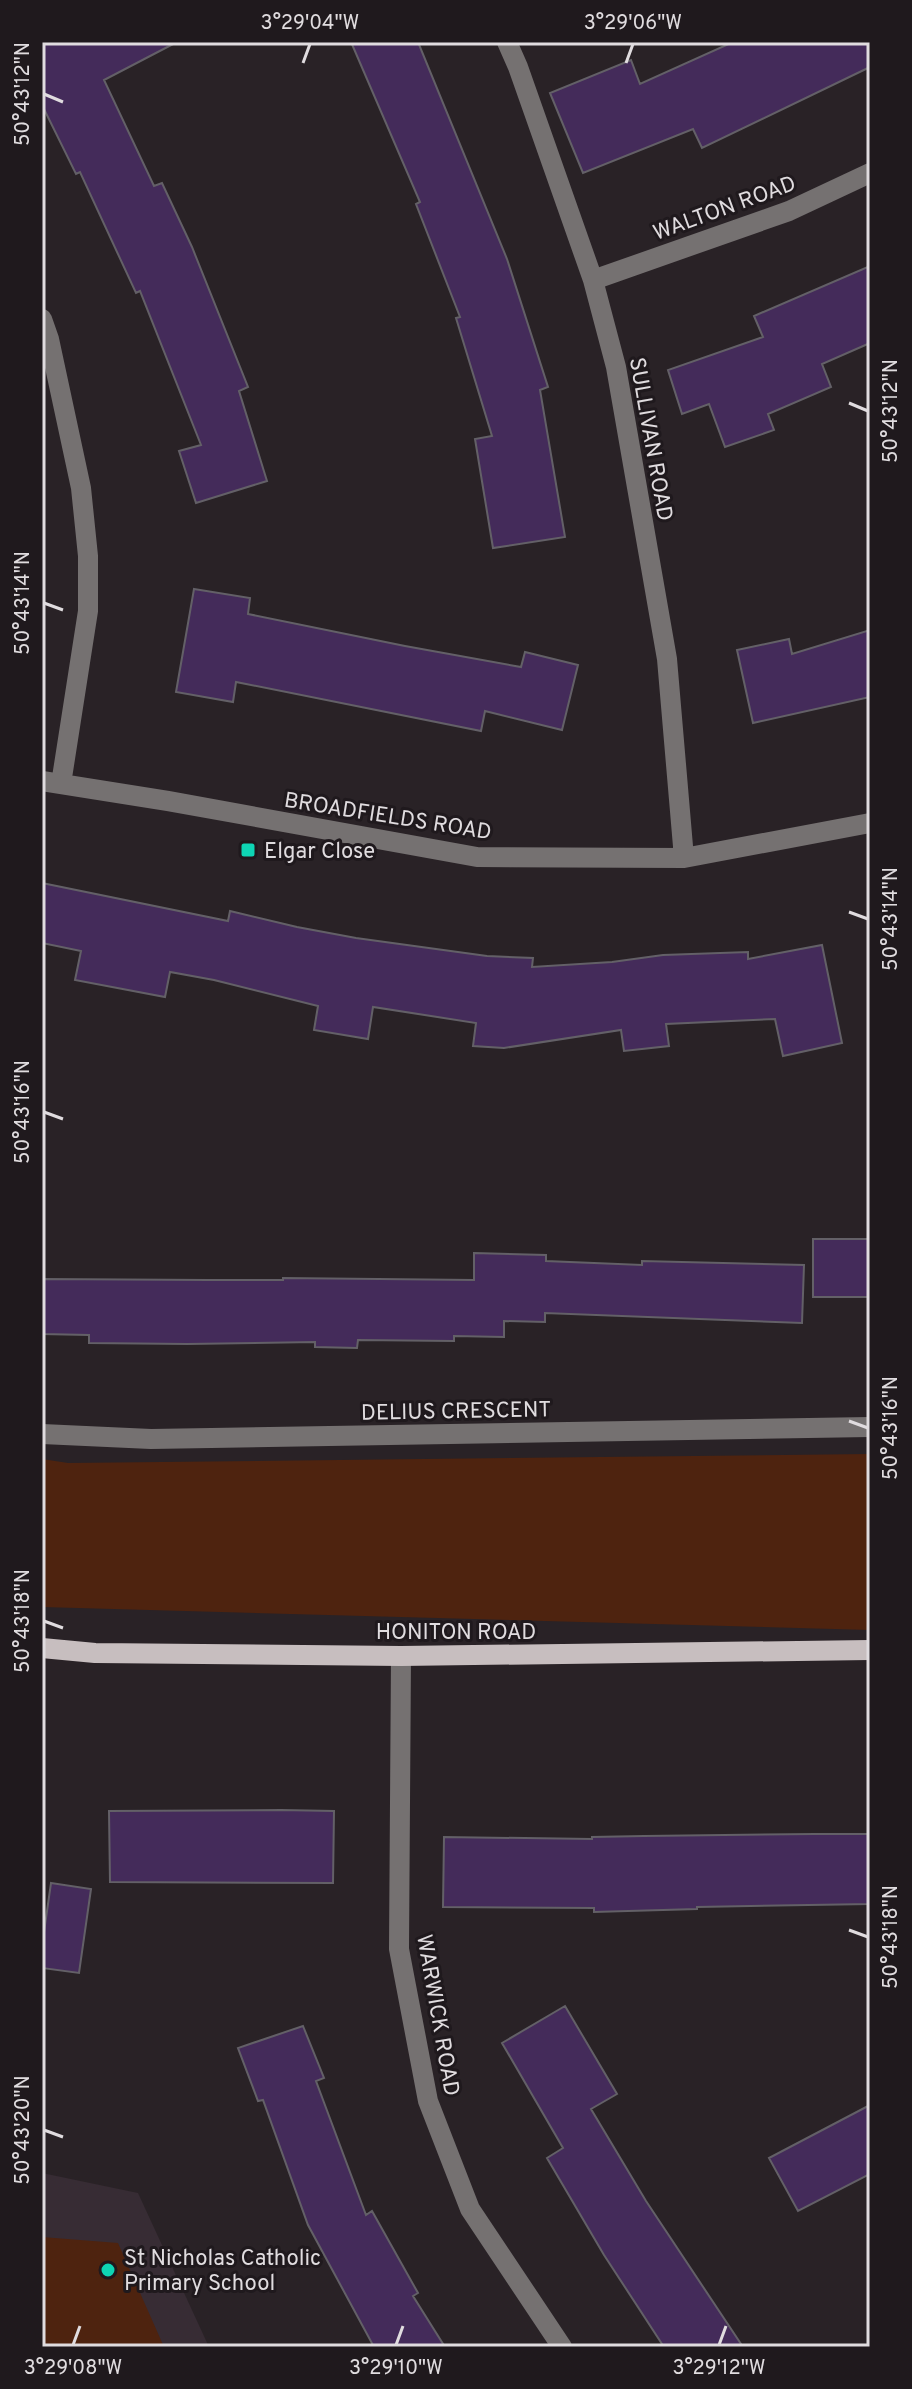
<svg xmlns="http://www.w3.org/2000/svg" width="912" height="2389" font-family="Overpass,sans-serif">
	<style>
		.built { fill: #372c34 }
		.green { fill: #4e230f }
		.building { fill: #442b5a; stroke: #636067; stroke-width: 2 }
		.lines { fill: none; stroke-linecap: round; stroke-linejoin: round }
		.minor { stroke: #757171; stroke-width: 20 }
		.major { stroke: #c7bebf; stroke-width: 20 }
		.ticks { fill: none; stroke: #e0dcdf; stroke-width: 3 }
		.poi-dot { fill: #0ed5b4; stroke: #1f191d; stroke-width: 3 }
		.labels { text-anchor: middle; stroke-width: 6; stroke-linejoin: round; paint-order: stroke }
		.street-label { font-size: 22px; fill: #e0dcdf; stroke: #1f191d }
		.poi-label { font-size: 22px; fill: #e0dcdf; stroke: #1f191d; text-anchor: start }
		.neatline { fill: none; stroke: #e0dcdf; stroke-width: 3 }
		.ticks-label { font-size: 20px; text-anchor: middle; fill: #e0dcdf }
	</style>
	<rect width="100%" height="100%" fill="#292226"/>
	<path class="built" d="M 42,2173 L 138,2193 L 209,2347 L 42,2347 Z"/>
	<path class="green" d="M 870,1454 L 870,1630 L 42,1607 L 42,1459 L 68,1463 Z
		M 42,2237 L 118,2243 L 164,2347 L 42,2347 Z"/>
	<path class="building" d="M 42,42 L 177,42 L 104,80 L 154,186 L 162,183 L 192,247 L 248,387 L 239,391 L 267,481 L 196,503 L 179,451 L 201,445 L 140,291 L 136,293 L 80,172 L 76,174 L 42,105 Z
		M 351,42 L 418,42 L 507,259 L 548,387 L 540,390 L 565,537 L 493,548 L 475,439 L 492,436 L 456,318 L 460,317 L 416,204 L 420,202 Z
		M 733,42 L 870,42 L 870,67 L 702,148 L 693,129 L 583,173 L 550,93 L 631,60 L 640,84 Z
		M 870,266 L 870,343 L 822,364 L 831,387 L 768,414 L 774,430 L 725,447 L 709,404 L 682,414 L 668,370 L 763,337 L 754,316 Z
		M 194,589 L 250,598 L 248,614 L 405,646 L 521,667 L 525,652 L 578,665 L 562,730 L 485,711 L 481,731 L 236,682 L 233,702 L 176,692 Z
		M 870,630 L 870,697 L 753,723 L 737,650 L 789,639 L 792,654 Z
		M 42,883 L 228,921 L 230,911 L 297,927 L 356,938 L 487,956 L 533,958 L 532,967 L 612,962 L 663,955 L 748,952 L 748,959 L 822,945 L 842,1043 L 783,1056 L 775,1019 L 666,1024 L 669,1046 L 624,1051 L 621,1030 L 504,1048 L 473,1046 L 476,1023 L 373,1007 L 368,1039 L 314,1030 L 318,1006 L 214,980 L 170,972 L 165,997 L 75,980 L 81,951 L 42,943 Z
		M 813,1239 L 870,1239 L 870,1297 L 813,1297 Z
		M 474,1253 L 546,1255 L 546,1261 L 642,1265 L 642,1261 L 804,1265 L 802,1323 L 545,1313 L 545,1322 L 504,1321 L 504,1337 L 454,1336 L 454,1341 L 358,1340 L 357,1348 L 315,1347 L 315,1342 L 187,1344 L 89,1343 L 89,1335 L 42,1334 L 42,1279 L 208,1280 L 283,1280 L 283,1278 L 474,1280 Z
		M 281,1810 L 334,1811 L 333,1883 L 110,1882 L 109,1811 Z
		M 815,1834 L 870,1834 L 870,1904 L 697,1907 L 697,1909 L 594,1912 L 594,1908 L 443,1907 L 444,1837 L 592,1839 L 592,1837 L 644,1836 Z
		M 51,1883 L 91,1889 L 79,1973 L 42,1968 L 42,1946 Z
		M 565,2006 L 617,2094 L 591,2109 L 646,2201 L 743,2347 L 664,2347 L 604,2255 L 547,2158 L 563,2148 L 502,2043 Z
		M 303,2026 L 324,2078 L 316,2081 L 366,2215 L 372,2211 L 418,2293 L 413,2296 L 445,2347 L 374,2347 L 308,2225 L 263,2100 L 258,2101 L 238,2048 Z
		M 870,2105 L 870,2174 L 798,2211 L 769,2158 Z"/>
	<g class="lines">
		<path class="minor" d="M 507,42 L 518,67 L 593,280 L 616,367 L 667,659 L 684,858
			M 593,280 L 789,211 L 870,173
			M 42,319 L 49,339 L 81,488 L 88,556 L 88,611 L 61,784
			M 42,781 L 168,801 L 477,857 L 684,858 L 870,823
			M 42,1434 L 151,1439 L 870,1427
			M 401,1656 L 399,1949 L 428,2101 L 470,2209 L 562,2347"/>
		<path class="major" d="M 42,1648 L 95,1653 L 401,1656 L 870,1650"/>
	</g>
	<path class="ticks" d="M 303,63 L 310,44M 626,63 L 633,44M 44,94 L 63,102M 849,403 L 868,411M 44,603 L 63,610M 849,912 L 868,919M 44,1112 L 63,1119M 849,1421 L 868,1428M 44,1621 L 63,1628M 849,1930 L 868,1937M 44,2130 L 63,2137M 73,2345 L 80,2326M 396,2345 L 403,2326M 719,2345 L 726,2326"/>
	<g class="poi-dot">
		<rect x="240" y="842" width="16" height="16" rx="4"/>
		<circle cx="108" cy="2270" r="8"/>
	</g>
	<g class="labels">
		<g class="street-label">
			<text transform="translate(724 207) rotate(-20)" y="8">WALTON ROAD</text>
			<text transform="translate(652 439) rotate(80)" y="8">SULLIVAN ROAD</text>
			<text transform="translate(388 815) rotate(9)" y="8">BROADFIELDS ROAD</text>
			<text transform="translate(456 1410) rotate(-1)" y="8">DELIUS CRESCENT</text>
			<text x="456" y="1639">HONITON ROAD</text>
			<text transform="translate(439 2015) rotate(80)" y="8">WARWICK ROAD</text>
		</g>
		<g class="poi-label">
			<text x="264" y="858">Elgar Close</text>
			<text x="124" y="2265">St Nicholas Catholic<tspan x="124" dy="25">Primary School</tspan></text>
		</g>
	</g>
	<rect width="912" height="2389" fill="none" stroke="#1f191d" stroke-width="88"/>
	<rect x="44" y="44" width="824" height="2301" class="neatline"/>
	<g class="ticks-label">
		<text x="310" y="29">3°29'04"W</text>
		<text x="633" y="29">3°29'06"W</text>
		<text transform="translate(22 94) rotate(-90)" y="7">50°43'12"N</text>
		<text transform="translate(890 411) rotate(-90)" y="7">50°43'12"N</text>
		<text transform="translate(22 603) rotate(-90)" y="7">50°43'14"N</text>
		<text transform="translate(890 919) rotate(-90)" y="7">50°43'14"N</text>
		<text transform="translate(22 1112) rotate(-90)" y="7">50°43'16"N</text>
		<text transform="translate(890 1428) rotate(-90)" y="7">50°43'16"N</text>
		<text transform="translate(22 1621) rotate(-90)" y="7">50°43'18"N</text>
		<text transform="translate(890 1937) rotate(-90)" y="7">50°43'18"N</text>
		<text transform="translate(22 2130) rotate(-90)" y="7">50°43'20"N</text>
		<text x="73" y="2374">3°29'08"W</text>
		<text x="396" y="2374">3°29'10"W</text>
		<text x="719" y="2374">3°29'12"W</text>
	</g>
</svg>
